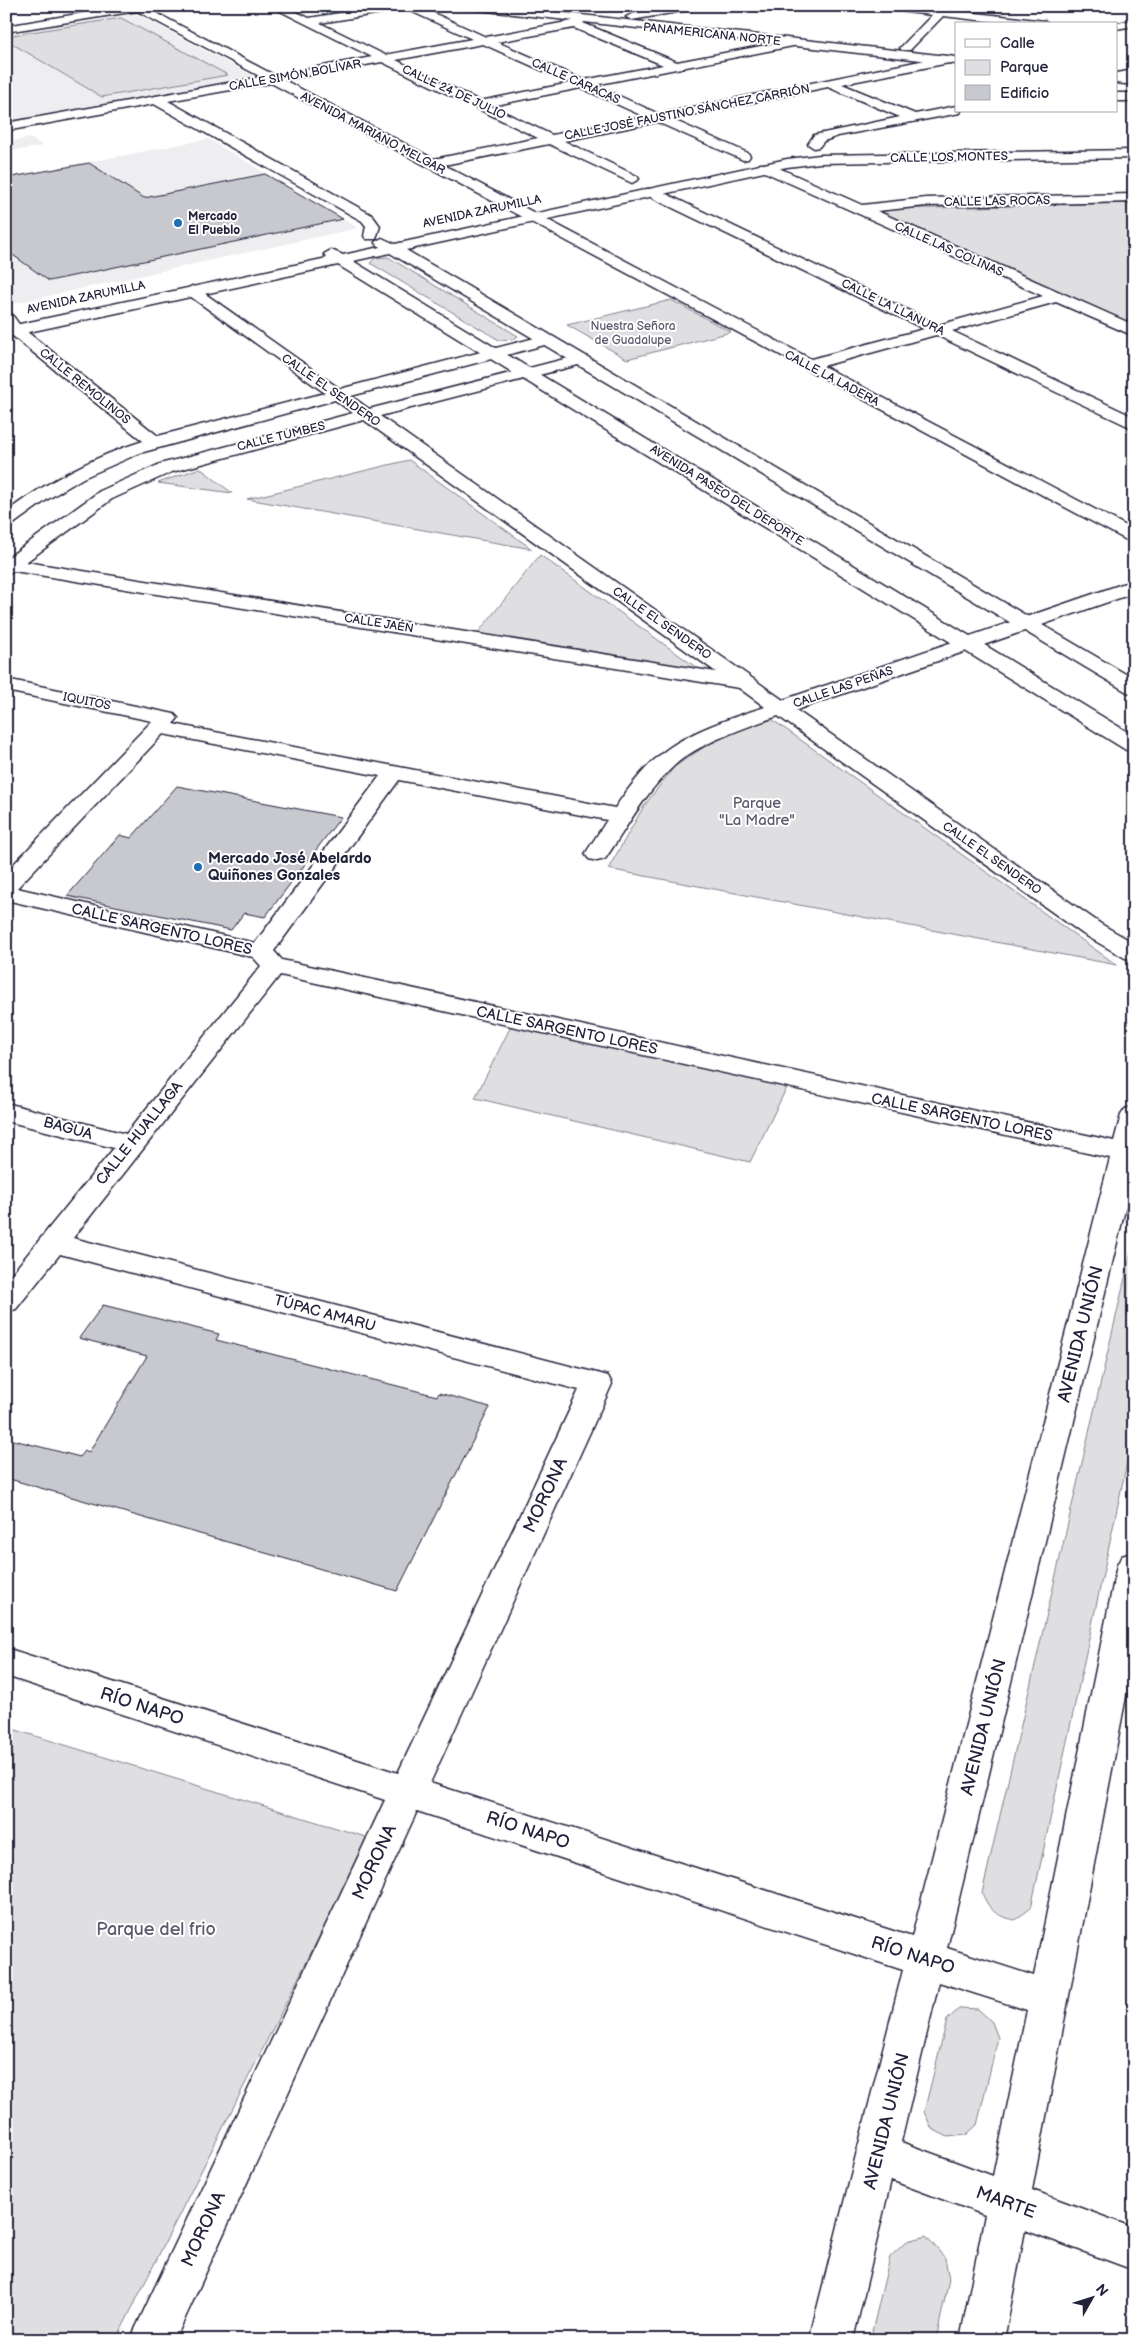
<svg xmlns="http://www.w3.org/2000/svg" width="1140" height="2346" font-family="'Balsamiq Sans',sans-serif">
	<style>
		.built { fill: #eeeef1 }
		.green { fill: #dfdfe2; stroke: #80808e }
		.building { fill: #c8c8cf; stroke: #22223b }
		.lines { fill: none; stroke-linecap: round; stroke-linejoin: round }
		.minor-casing { stroke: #22223b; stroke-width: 3 }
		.major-casing { stroke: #22223b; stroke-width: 3 }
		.highway-casing { stroke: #22223b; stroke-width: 3 }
		.minor { fill: #fff; fill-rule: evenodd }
		.major { fill: #fff; fill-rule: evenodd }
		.highway { fill: #fff; fill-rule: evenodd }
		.poi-dot { fill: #1f6fb2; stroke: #fff; stroke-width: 2 }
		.labels { text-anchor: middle; stroke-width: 4; stroke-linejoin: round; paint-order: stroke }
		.far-street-label { font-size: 12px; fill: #22223b; stroke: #fff }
		.far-poi-label { font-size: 12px; font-weight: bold; fill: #22223b; stroke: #fff; text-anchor: start }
		.far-park-label { font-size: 12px; fill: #5b5b6d; stroke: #fff }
		.park-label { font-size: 15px; fill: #5b5b6d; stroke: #fff }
		.poi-label { font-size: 15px; font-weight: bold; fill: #22223b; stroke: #fff; text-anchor: start }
		.street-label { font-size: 15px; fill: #22223b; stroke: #fff }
		.near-street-label { font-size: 18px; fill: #22223b; stroke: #fff }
		.near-park-label { font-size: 18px; fill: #5b5b6d; stroke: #fff }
	</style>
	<rect width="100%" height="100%" fill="#fff"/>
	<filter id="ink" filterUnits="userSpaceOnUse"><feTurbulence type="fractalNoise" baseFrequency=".02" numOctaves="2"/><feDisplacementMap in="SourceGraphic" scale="10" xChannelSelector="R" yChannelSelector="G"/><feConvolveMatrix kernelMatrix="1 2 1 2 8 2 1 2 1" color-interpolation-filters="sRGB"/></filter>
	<g filter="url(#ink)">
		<path class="built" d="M 131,11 L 257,78 L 6,123 L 6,33 Z
			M 30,138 L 43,146 L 6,152 L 6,142 Z
			M 208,139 L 358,228 L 12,304 L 6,299 L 6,178 Z"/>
		<path class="green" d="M 121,18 L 228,75 L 102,97 L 6,40 L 6,36 Z
			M 1134,203 L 1134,325 L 882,212 L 893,209 Z
			M 388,257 L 518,336 L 514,339 L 499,340 L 370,263 L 375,258 Z
			M 671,300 L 731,332 L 627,359 L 567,325 Z
			M 409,460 L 532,549 L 247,499 Z
			M 200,468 L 232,493 L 158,483 Z
			M 540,555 L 711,678 L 473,639 Z
			M 770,718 L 1117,965 L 608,869 L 644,806 L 674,767 L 710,743 L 734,731 Z
			M 511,1026 L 789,1083 L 750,1162 L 475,1098 Z
			M 1134,1239 L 1134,1430 L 1031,1908 L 1015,1920 C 996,1916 990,1911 982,1893 Z
			M 6,1727 L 369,1838 L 116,2340 L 6,2340 Z
			M 960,2008 L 978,2009 L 992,2022 L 998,2038 L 977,2125 L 966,2135 L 948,2137 L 932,2129 L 924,2112 L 947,2020 Z
			M 926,2236 L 945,2258 L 949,2279 L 936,2340 L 870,2340 L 890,2257 L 907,2241 Z"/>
		<path class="building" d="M 89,163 L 144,198 L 265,174 L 343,219 L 49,281 L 6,250 L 6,178 Z
			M 177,786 L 341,817 L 265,917 L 244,913 L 231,930 L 67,896 L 120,835 L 131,838 Z
			M 103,1305 L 219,1334 L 216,1340 L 437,1396 L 439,1393 L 490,1407 L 397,1591 L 6,1478 L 6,1438 L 80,1457 L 84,1450 L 89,1452 L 147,1356 L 79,1338 Z"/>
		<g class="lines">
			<g class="minor-casing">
				<path id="minor" d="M 125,6 L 152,6 L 149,9 L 274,75 L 372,57 L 270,6 L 284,6 L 309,18 L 384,6 L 418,6 L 486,37 L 572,21 L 582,16 L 588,19 L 583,23 L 677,62 L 793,40 L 799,43 L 793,46 L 595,85 L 659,114 L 945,56 L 949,57 L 951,60 L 949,63 L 842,84 L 915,114 L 956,106 L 956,111 L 961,111 L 960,113 L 838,136 L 824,141 L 819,147 L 814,148 L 808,144 L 814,135 L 900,117 L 828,87 L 671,119 L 748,153 L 750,156 L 748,159 L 743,160 L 657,122 L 564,141 L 637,176 L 639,179 L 632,183 L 549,144 L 444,165 L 811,359 L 924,329 L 646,195 L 644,192 L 646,189 L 656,189 L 939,325 L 1043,296 L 760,170 L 758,167 L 760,164 L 770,164 L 862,205 L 926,198 L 1134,194 L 1134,202 L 926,206 L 877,211 L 1134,325 L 1134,336 L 1056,302 L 952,331 L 1134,417 L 1134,429 L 936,335 L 823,366 L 1134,530 L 1134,544 L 271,83 L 168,101 L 372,215 L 380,226 L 376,239 L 366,239 L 364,236 L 366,226 L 362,221 L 154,104 L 6,131 L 6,123 L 261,77 L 137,11 L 6,32 L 6,26 ZM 406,9 L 472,39 L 385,55 L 320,23 ZM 574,28 L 663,65 L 584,80 L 497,42 ZM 483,44 L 570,83 L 480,101 L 396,60 ZM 382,62 L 538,138 L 434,159 L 284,80 ZM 581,88 L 645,117 L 552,135 L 491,106 Z
					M 674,6 L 699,6 L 694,9 L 632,20 L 626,17 L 632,14 Z
					M 876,6 L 938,9 L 941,6 L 952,6 L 949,10 L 1045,21 L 1050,24 L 1012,24 L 943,16 L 910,50 L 902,50 L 900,48 L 902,46 L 932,15 L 881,9 Z
					M 1134,20 L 1134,26 L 1116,29 L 1116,24 L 1112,24 Z
					M 1134,70 L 1134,78 L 1116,81 L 1116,73 Z
					M 1116,93 L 1134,93 L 1134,101 L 1116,101 Z
					M 192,286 L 197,288 L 340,389 L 546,335 L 552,337 L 554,340 L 552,343 L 351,396 L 369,409 L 580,355 L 586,357 L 588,360 L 586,363 L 380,416 L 783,700 L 1134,580 L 1134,593 L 796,710 L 1101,924 L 1134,943 L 1134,960 L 1125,958 L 1083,934 L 778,716 C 749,726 697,744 675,765 C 645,792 628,826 605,859 L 597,861 L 589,859 L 585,854 L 607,820 L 399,780 L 274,951 L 282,960 L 1114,1141 L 1121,1115 L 1125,1109 L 1134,1106 L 1134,1172 L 947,1948 L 1034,1976 L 1117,1565 L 1122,1556 L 1134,1552 L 1134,1654 L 1032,2190 L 1134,2228 L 1134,2270 L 1025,2230 L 1004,2340 L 960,2340 L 985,2215 L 891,2180 L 853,2340 L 809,2340 L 903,1970 L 417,1811 L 175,2340 L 130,2340 L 385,1800 L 6,1676 L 6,1648 L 398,1773 L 579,1390 L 60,1254 L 16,1309 L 6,1312 L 6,1281 L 114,1148 L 6,1121 L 6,1103 L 126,1134 L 261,966 L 253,957 L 6,900 L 6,872 L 152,721 L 6,691 L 6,679 L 174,714 L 178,718 L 173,724 L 615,808 C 627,790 643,769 660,755 C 685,733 733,717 765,707 L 739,688 L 14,571 L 6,574 L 6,559 L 100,491 L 160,464 L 353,413 L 335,400 L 140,453 L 83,478 L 48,499 L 12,525 L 6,526 L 6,512 C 48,481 93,457 143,441 L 9,333 L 6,329 L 6,311 L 11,313 L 21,327 L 158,436 L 325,393 L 187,294 L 184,291 ZM 364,420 L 716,672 L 26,562 L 112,499 L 172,472 ZM 163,734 L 380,776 L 255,943 L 17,888 ZM 280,975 L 1110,1158 L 912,1937 L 430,1783 L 612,1384 L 608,1376 L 597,1373 L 73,1238 ZM 939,1982 L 1027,2010 L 993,2176 L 901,2142 Z"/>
			</g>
			<g class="major-casing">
				<path id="major" d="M 1134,150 L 1134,158 L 820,163 L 787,167 L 406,250 L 1134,679 L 1134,694 L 1127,692 L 390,253 L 353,261 L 1134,736 L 1134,751 L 1126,750 L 338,265 L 6,337 L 6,327 L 327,258 L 324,254 L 331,250 L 343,255 L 380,247 L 375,242 L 382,238 L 395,244 L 787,159 L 820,155 Z"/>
			</g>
			<g class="highway-casing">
				<path id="highway" d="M 464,6 L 501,6 L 956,57 L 956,64 L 469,9 Z
					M 1116,75 L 1134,77 L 1134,85 L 1116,83 Z"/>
			</g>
			<use href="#minor" class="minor"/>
			<use href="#major" class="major"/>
			<use href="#highway" class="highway"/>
		</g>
	</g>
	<g class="poi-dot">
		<circle cx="178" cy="223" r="5"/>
		<circle cx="198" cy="867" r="5"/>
	</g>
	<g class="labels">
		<g class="far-street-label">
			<text transform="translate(712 34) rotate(6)" y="4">PANAMERICANA NORTE</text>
			<text transform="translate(295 75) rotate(-10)" y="4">CALLE SIMÓN BOLÍVAR</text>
			<text transform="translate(576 81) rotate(24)" y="4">CALLE CARACAS</text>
			<text transform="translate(454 92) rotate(25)" y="4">CALLE 24 DE JULIO</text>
			<text transform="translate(687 112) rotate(-11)" y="4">CALLE JOSÉ FAUSTINO SÁNCHEZ CARRIÓN</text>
			<text transform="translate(373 133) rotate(28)" y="4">AVENIDA MARIANO MELGAR</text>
			<text transform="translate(949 157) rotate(-1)" y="4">CALLE LOS MONTES</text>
			<text transform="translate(997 201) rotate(-1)" y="4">CALLE LAS ROCAS</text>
			<text transform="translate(482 211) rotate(-12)" y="4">AVENIDA ZARUMILLA</text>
			<text transform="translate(949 249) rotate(24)" y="4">CALLE LAS COLINAS</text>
			<text transform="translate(86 297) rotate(-12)" y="4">AVENIDA ZARUMILLA</text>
			<text transform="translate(893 307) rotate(26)" y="4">CALLE LA LLANURA</text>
			<text transform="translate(832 378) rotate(28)" y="4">CALLE LA LADERA</text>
			<text transform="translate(85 386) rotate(39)" y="4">CALLE REMOLINOS</text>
			<text transform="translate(331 390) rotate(35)" y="4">CALLE EL SENDERO</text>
			<text transform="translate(281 436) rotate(-14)" y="4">CALLE TUMBES</text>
			<text transform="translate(727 495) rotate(32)" y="4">AVENIDA PASEO DEL DEPORTE</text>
			<text transform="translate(379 623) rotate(9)" y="4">CALLE JAÉN</text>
			<text transform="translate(662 623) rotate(35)" y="4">CALLE EL SENDERO</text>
			<text transform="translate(843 687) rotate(-19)" y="4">CALLE LAS PEÑAS</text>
			<text transform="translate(87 701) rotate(11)" y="4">IQUITOS</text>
			<text transform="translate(992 858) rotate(35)" y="4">CALLE EL SENDERO</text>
		</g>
		<g class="far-poi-label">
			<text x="188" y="220">Mercado<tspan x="188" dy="14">El Pueblo</tspan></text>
		</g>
		<g class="far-park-label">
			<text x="633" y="330">Nuestra Señora<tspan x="633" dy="14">de Guadalupe</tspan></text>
		</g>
		<g class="park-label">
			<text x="757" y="808">Parque<tspan x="757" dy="17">"La Madre"</tspan></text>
		</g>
		<g class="poi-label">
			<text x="208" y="863">Mercado José Abelardo<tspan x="208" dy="17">Quiñones Gonzales</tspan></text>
		</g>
		<g class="street-label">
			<text transform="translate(162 929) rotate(13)" y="5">CALLE SARGENTO LORES</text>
			<text transform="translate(567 1030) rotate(12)" y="5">CALLE SARGENTO LORES</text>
			<text transform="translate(962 1117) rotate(12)" y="5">CALLE SARGENTO LORES</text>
			<text transform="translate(68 1128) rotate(15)" y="5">BAGUA</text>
			<text transform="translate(139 1133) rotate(-51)" y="5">CALLE HUALLAGA</text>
			<text transform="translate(325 1313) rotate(15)" y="5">TÚPAC AMARU</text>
		</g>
		<g class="near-street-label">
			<text transform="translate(1080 1334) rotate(-76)" y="6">AVENIDA UNIÓN</text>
			<text transform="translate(545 1495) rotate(-65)" y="6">MORONA</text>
			<text transform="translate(142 1706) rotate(18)" y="6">RÍO NAPO</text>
			<text transform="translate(983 1727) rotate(-76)" y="6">AVENIDA UNIÓN</text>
			<text transform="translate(528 1830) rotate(18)" y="6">RÍO NAPO</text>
			<text transform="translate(374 1862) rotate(-65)" y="6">MORONA</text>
			<text transform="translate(913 1955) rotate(18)" y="6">RÍO NAPO</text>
			<text transform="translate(886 2121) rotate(-76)" y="6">AVENIDA UNIÓN</text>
			<text transform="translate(1006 2202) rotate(20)" y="6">MARTE</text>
			<text transform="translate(203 2229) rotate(-65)" y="6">MORONA</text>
		</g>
		<g class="near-park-label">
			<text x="156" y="1935">Parque del frio</text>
		</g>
	</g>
	<rect width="1140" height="2346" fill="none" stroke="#fff" stroke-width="25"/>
	<rect x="12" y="12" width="1115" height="2321" fill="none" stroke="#22223b" stroke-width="2" filter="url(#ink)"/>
	<rect x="955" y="22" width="162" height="90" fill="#ffffff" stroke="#a7a7b1"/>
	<rect x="965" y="39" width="25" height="8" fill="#ffffff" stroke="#a7a7b1"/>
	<text x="1000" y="48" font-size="15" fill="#22223b">Calle</text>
	<rect x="965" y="60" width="25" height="15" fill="#dfdfe2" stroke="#a7a7b1"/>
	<text x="1000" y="72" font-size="15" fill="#22223b">Parque</text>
	<rect x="965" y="85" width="25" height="15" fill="#c8c8cf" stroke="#a7a7b1"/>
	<text x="1000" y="98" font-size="15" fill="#22223b">Edificio</text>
	<g transform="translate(1092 2298) rotate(51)" stroke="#ffffff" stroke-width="4" paint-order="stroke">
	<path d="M0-4L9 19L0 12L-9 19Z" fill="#22223b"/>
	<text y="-8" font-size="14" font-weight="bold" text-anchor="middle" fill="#22223b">N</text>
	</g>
</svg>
